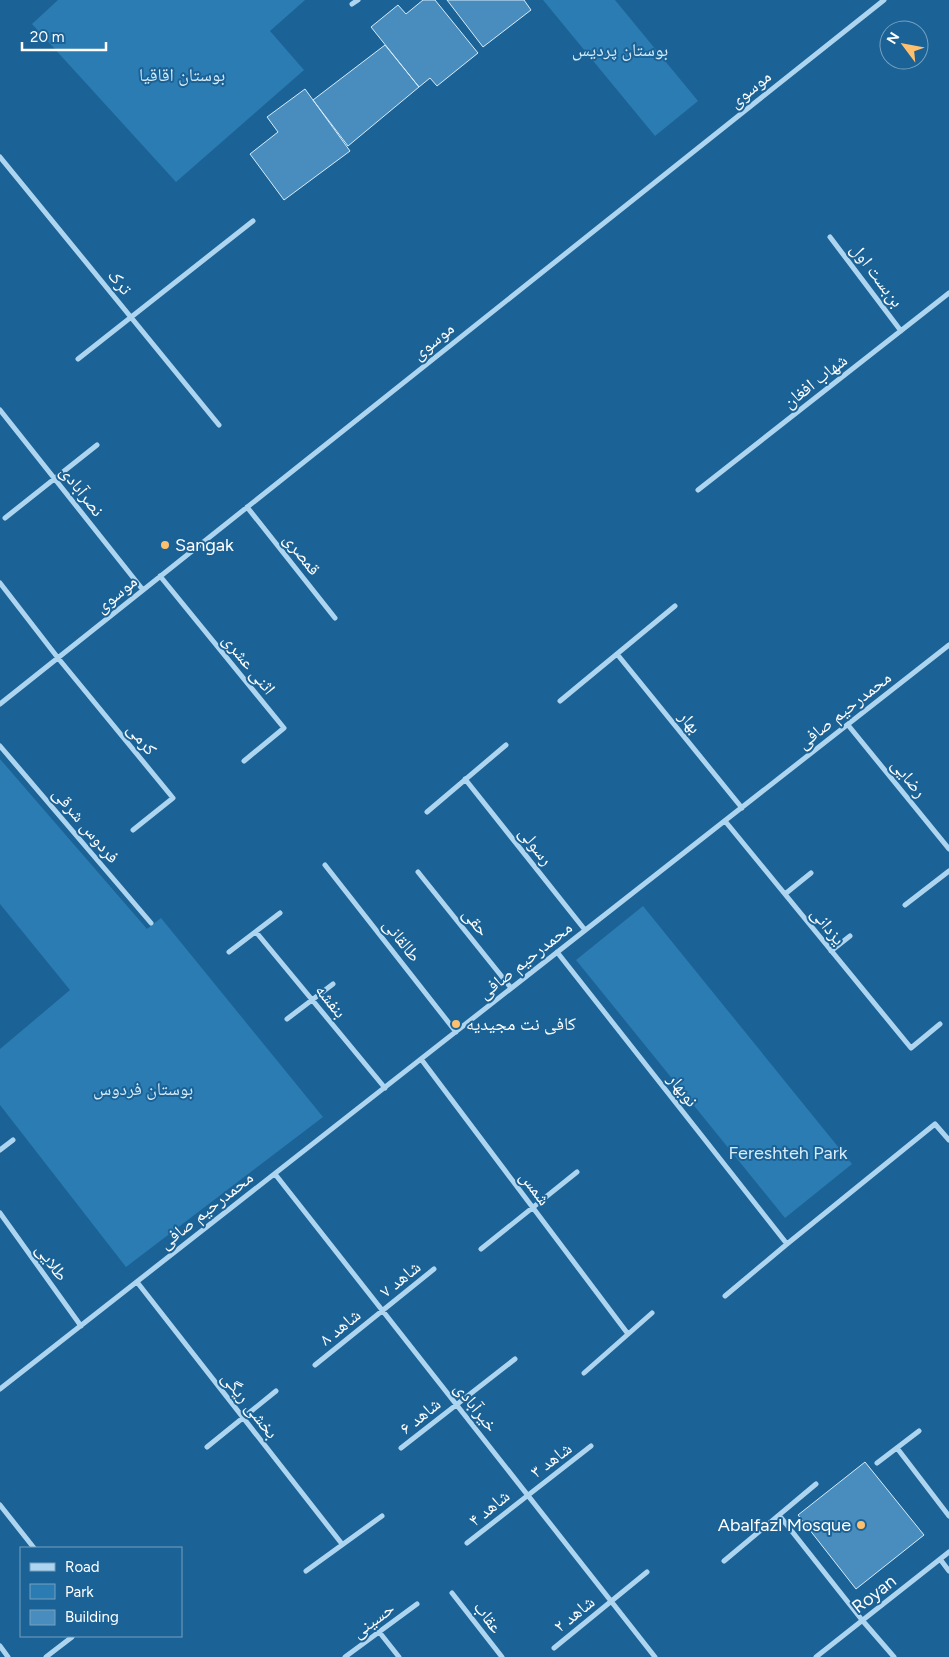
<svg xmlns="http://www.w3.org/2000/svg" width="949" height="1657" font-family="Figtree,'Noto Naskh Arabic',sans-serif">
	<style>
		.green { fill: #2b7cb2 }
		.building { fill: #488dbe; stroke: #d5ecfb }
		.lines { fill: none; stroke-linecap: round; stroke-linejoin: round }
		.street { stroke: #aed5f0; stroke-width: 5 }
		.poi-dot { fill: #ffc06d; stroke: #1b6296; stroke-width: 2 }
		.labels { text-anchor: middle; stroke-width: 4; stroke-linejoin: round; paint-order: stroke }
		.park-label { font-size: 18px; fill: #d5ecfb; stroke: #1b6296 }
		.street-label { font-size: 18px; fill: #fff; stroke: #1b6296 }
		.poi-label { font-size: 18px; fill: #fff; stroke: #1b6296; text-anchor: start }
	</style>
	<rect width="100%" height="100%" fill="#1b6296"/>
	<path class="green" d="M 58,0 L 305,0 L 270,31 L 304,70 L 176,182 L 32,24 Z
		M 543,0 L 615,0 L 698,101 L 655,136 Z
		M 0,759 L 147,929 L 161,918 L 323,1117 L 126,1267 L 0,1105 L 0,1049 L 70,990 L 0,904 Z
		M 643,906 L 852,1164 L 785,1218 L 576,960 Z"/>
	<path class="building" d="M 423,0 L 435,0 L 478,53 L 437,86 L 430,78 L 419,87 L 371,27 L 398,5 L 406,14 Z
		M 447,0 L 524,0 L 531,10 L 483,47 Z
		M 385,45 L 419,87 L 348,146 L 313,100 Z
		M 305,89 L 350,151 L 284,200 L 250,154 L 278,132 L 267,117 Z
		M 865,1462 L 924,1535 L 856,1589 L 798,1515 Z"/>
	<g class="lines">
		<path class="street" d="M 352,4 L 358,0
			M 0,157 L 219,425
			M 830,237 L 901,331
			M 78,359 L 253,221
			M 0,410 L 143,590
			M 698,490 L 949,293
			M 247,507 L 335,618
			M 5,518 L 97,445
			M 160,576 L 284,728 L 244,761
			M 0,583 L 58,658 L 173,798 L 133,830
			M 617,654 L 742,808
			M 560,701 L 675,606
			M 0,704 L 884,0
			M 848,725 L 949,849
			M 0,746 L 151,923
			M 465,779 L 585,930
			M 427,812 L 506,745
			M 725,821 L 911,1048 L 940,1024
			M 325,865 L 456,1032
			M 418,872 L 511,988
			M 785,894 L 811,873
			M 905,905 L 949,871
			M 256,932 L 385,1088
			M 831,951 L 850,936
			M 229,952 L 280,913
			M 557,952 L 787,1244
			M 287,1019 L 333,984
			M 421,1059 L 628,1334
			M 0,1150 L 13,1140
			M 275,1174 L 655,1657
			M 0,1213 L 81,1326
			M 481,1249 L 577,1172
			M 137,1282 L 342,1544
			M 725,1296 L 787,1244 L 935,1124 L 949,1140
			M 315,1365 L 434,1269
			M 584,1373 L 652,1313
			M 0,1389 L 949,645
			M 207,1447 L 276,1391
			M 401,1448 L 515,1359
			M 897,1448 L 949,1516
			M 877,1463 L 919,1431
			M 0,1505 L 34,1548
			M 779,1515 L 862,1620 L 894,1657
			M 467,1543 L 591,1446
			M 940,1559 L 949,1571
			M 724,1561 L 816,1484
			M 306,1571 L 382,1516
			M 452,1593 L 502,1657
			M 380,1633 L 399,1657
			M 0,1646 L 8,1657
			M 554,1648 L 647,1572
			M 46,1657 L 72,1637
			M 345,1657 L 417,1604
			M 816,1657 L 949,1552"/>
	</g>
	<g class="poi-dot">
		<circle cx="165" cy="545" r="5"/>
		<circle cx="456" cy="1024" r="5"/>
		<circle cx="861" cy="1525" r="5"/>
	</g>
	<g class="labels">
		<g class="park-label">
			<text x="620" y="56">بوستان پردیس</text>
			<text x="182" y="81">بوستان اقاقیا</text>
			<text x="143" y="1095">بوستان فردوس</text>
			<text x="788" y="1159">Fereshteh Park</text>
		</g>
		<g class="street-label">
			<text transform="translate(750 89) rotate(-39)" y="6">موسوی</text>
			<text transform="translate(877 275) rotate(53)" y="6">بن‌بست اول</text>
			<text transform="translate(120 282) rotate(51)" y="6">ترک</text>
			<text transform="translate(433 341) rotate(-39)" y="6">موسوی</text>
			<text transform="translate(815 381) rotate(-38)" y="6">شهاب افغان</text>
			<text transform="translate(82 491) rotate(52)" y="6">نصرآبادی</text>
			<text transform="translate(302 554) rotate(52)" y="6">قمصری</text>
			<text transform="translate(116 594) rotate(-39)" y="6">موسوی</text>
			<text transform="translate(249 664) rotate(51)" y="6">اثنی عشری</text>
			<text transform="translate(844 710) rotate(-38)" y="6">محمدرحیم صافی</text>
			<text transform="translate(690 722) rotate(51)" y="6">بهار</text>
			<text transform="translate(142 739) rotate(51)" y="6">کرمی</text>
			<text transform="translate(909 778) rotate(51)" y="6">رضایی</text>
			<text transform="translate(86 825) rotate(50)" y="6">فردوس شرقی</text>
			<text transform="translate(536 846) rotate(52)" y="6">رسولی</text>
			<text transform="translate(476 922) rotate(51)" y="6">حقی</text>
			<text transform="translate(828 926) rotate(51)" y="6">یزدانی</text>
			<text transform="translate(402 940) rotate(52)" y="6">طالقانی</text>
			<text transform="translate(525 960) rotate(-38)" y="6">محمدرحیم صافی</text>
			<text transform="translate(331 1001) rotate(51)" y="6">بنفشه</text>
			<text transform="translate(683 1090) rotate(52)" y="6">نوبهار</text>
			<text transform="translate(535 1188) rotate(53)" y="6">شمس</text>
			<text transform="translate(206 1210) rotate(-38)" y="6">محمدرحیم صافی</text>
			<text transform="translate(52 1262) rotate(54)" y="6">طلایی</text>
			<text transform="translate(400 1279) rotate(-39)" y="6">شاهد ۷</text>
			<text transform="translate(340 1327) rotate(-39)" y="6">شاهد ۸</text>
			<text transform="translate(250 1405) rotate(52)" y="6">بخشی ریگی</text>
			<text transform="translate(476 1407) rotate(52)" y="6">خیرآبادی</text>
			<text transform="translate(420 1416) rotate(-39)" y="6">شاهد ۶</text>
			<text transform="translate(551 1460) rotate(-37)" y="6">شاهد ۳</text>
			<text transform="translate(489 1508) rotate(-39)" y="6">شاهد ۴</text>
			<text transform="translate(874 1594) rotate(-38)" y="6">Royan</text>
			<text transform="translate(574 1614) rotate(-39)" y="6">شاهد ۲</text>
			<text transform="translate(488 1617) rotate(52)" y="6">عقاب</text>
			<text transform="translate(373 1620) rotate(-36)" y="6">حسینی</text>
		</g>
		<g class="poi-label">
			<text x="175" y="551">Sangak</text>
			<text x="466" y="1030">کافی نت مجیدیه</text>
			<text x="851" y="1531" text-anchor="end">Abalfazl Mosque</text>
		</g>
	</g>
	<rect x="20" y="1547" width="162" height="90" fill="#1b6296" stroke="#76a1c0"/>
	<rect x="30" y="1563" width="25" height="8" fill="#aed5f0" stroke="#76a1c0"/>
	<text x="65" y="1572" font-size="15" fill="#ffffff">Road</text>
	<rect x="30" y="1584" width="25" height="15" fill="#2b7cb2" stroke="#76a1c0"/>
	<text x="65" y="1597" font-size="15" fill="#ffffff">Park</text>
	<rect x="30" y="1610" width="25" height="15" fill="#488dbe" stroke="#76a1c0"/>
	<text x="65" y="1622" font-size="15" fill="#ffffff">Building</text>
	<g transform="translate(904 45) rotate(302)"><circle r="24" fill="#1b6296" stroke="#76a1c0"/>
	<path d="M0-4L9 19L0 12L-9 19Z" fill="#ffc06d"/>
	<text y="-8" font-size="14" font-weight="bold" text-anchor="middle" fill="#ffffff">N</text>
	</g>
	<path d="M22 42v8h84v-8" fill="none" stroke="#ffffff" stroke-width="2.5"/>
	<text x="30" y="42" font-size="15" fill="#ffffff" stroke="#1b6296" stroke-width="4" paint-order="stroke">20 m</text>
</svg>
